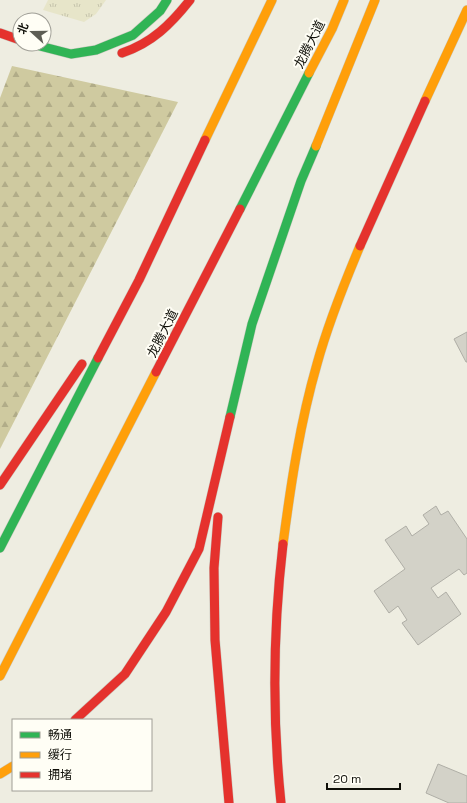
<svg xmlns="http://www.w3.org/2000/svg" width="467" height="803" font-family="'Space Grotesk','Noto Sans SC',sans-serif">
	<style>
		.forest { fill: url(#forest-firs) }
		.park { fill: url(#park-tufts) }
		.building { fill: #d3d2c8; stroke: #afaea6 }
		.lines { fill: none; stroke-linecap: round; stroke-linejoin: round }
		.fast-casing { stroke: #c9c9bf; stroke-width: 10 }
		.slow-casing { stroke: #c9c9bf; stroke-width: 10 }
		.jam-casing { stroke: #c9c9bf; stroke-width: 10 }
		.fast { stroke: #30b455; stroke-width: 9 }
		.slow { stroke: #ff9f0a; stroke-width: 9 }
		.jam { stroke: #e5322d; stroke-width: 9 }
		.labels { text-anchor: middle; stroke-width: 4; stroke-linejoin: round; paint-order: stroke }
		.street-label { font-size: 13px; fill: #0f0f08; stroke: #fffef5 }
	</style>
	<defs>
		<pattern id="forest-firs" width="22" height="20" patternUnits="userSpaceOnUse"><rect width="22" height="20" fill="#cfcaa0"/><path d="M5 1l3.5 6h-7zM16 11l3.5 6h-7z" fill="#b1ac88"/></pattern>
		<pattern id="park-tufts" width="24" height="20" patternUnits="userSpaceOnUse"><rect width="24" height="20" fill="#e7e5c9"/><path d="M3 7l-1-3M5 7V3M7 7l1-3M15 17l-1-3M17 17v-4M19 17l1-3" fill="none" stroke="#c5c3ab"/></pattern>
	</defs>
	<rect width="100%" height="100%" fill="#eeede1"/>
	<path class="forest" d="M 12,66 L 178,102 L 0,449 L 0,98 Z"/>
	<path class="park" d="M 48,0 L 106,0 L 96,14 L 84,22 L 43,10 Z"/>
	<path class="building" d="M 467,332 L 467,362 L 466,362 L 454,339 Z
		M 436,506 L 441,515 L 448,511 L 467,539 L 467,573 L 464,575 L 459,569 L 431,588 L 438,598 L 446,592 L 461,614 L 418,645 L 402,623 L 407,620 L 398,606 L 389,613 L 374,591 L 405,569 L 385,540 L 406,526 L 412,536 L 429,524 L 423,515 Z
		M 438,764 L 467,776 L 467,803 L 449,803 L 426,793 Z"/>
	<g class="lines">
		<g class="fast-casing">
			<path id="fast" d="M 32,44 L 71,54 L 96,50 L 133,35 L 160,11 L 167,0
				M 240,209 L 309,73
				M 230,417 L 252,324 L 301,181 L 316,146
				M 0,548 L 98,358"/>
		</g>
		<g class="slow-casing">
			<path id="slow" d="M 309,73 L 332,29 L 344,0
				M 425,101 L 467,10
				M 205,140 L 272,0
				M 316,146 L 375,0
				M 283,544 C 291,483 300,423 317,364 C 328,324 344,284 360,246
				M 0,676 L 156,372
				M 0,774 L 13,766"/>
		</g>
		<g class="jam-casing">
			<path id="jam" d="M 0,33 L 20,40
				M 122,53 C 152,43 171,24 190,0
				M 360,246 L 425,101
				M 98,358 L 139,280 L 205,140
				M 156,372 L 240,209
				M 0,485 L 82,364
				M 218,517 L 214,568 L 215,640 L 229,803
				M 75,720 L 125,674 L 166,612 L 199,549 L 230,417
				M 281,803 C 272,716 273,630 283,544"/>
		</g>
		<use href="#fast" class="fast"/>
		<use href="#slow" class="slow"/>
		<use href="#jam" class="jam"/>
	</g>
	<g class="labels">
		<g class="street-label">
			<text transform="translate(309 44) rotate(-63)" y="5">龙腾大道</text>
			<text transform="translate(162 333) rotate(-63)" y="5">龙腾大道</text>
		</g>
	</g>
	<rect x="12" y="719" width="140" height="72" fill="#fffef5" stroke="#9f9e96"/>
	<rect x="20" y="732" width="20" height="6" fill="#30b455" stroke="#9f9e96"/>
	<text x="48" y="739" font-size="12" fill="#0f0f08">畅通</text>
	<rect x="20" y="752" width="20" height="6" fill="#ff9f0a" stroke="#9f9e96"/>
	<text x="48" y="759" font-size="12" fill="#0f0f08">缓行</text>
	<rect x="20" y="772" width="20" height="6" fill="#e5322d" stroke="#9f9e96"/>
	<text x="48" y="779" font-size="12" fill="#0f0f08">拥堵</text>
	<g transform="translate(32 32) rotate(291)"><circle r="19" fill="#fffef5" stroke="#9f9e96"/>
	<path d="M0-3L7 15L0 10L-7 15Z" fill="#5d5d54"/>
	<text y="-6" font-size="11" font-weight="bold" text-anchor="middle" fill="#0f0f08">北</text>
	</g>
	<path d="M327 783v6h73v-6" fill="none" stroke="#0f0f08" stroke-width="2"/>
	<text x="333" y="783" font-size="12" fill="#0f0f08" stroke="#fffef5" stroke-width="3" paint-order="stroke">20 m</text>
</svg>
